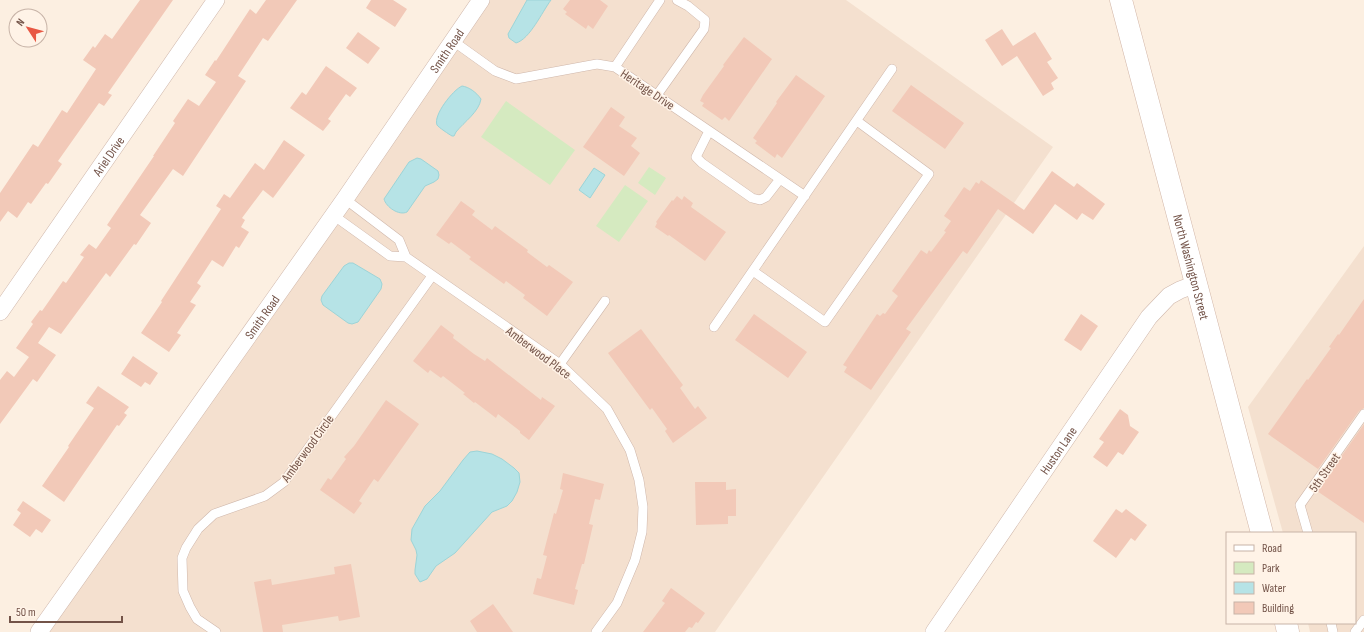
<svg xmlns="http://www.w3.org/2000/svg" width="1364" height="632" font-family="'Sofia Sans Condensed',sans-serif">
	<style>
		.residential { fill: #f4e0cf }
		.green { fill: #d5eac0 }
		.water { fill: #b6e3e6; stroke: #9cd4d7 }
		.building { fill: #f2c9b8 }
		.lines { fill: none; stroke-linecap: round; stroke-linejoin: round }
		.service-casing { stroke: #cfb7ab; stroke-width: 10 }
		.minor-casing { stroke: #cfb7ab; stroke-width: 18 }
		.secondary-casing { stroke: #d2b6a8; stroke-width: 23 }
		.service { stroke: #fff; stroke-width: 9 }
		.minor { stroke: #fff; stroke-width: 17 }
		.secondary { stroke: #fff; stroke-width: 22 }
		.labels { text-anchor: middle; stroke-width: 3; stroke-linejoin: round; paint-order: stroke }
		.street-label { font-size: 13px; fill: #735348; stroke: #fff3e7 }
	</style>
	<rect width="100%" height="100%" fill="#fcefe1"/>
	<path class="residential" d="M 479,0 L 846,0 L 1053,147 L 715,632 L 39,632 Z
		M 1364,246 L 1364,632 L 1310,632 L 1308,623 L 1355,623 L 1355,533 L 1283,533 L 1248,407 Z"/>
	<path class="green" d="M 506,101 L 575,150 L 550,185 L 481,137 Z
		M 649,167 L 666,178 L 655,195 L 638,183 Z
		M 625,185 L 648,201 L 619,242 L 596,226 Z"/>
	<path class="water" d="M 527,0 L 551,0 C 542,12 530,39 516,43 L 509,38 L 508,34 Z
		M 462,86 C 469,87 476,92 481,99 C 479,112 464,122 456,132 L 454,136 L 452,136 C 450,135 438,127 437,125 C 433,115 453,90 462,86 Z
		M 417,158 L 421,159 L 438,171 L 439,175 L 438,179 L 434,182 L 425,186 L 423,189 L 407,212 C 399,216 386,207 384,199 L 409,162 Z
		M 594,168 L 605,175 L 590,198 L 579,190 Z
		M 349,263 L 353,263 L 380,279 L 382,284 L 381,289 L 358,322 L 352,324 L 348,323 L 323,305 L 321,300 L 322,296 L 344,266 Z
		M 477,451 L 492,454 L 502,459 L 514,468 L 519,473 L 520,482 L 517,492 L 512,501 L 507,506 L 492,512 L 455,553 L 436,566 L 427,579 L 420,582 L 415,574 L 415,570 L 417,555 L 416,550 L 411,540 L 412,529 L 425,506 L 440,491 L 463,460 L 470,452 Z"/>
	<path class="building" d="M 140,0 L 173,0 L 108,93 L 112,95 L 104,106 L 99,103 L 58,161 L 62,164 L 48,184 L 46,183 L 31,204 L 28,202 L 17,218 L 8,211 L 0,222 L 0,193 L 33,144 L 38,147 L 62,110 L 67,113 L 96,69 L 83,60 L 93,46 L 95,48 L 105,34 L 112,39 Z
		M 266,0 L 297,0 L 268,41 L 263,38 L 238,76 L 246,81 L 183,176 L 173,169 L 140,215 L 151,223 L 136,245 L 134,244 L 110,277 L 106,273 L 61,334 L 49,327 L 38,343 L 56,355 L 37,382 L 33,379 L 0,424 L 0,380 L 7,371 L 14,377 L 29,357 L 16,348 L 33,324 L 31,322 L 40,310 L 42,311 L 63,281 L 66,283 L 84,257 L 80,255 L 89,244 L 96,249 L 111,228 L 107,225 L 154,156 L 153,156 L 175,123 L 173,121 L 188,99 L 199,106 L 216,82 L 205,75 L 215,60 L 216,61 L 250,9 L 256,14 Z
		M 371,0 L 393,0 L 407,9 L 395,27 L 366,8 Z
		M 570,0 L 600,0 L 608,6 L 593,29 L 588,25 L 586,29 L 565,14 L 567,12 L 563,9 Z
		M 1002,29 L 1013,46 L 1035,32 L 1052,59 L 1047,62 L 1058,78 L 1051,83 L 1054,89 L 1043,96 L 1017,56 L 1002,66 L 985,40 Z
		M 358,32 L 380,48 L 368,64 L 346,48 Z
		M 744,37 L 772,59 L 729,121 L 725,117 L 722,120 L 702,106 L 704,103 L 700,101 L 703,95 L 724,66 L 723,65 Z
		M 326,66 L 357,88 L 350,97 L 346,94 L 328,119 L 331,121 L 323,131 L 290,108 L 302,92 L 306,95 Z
		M 796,75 L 825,96 L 782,158 L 777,154 L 775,158 L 755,143 L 757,141 L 753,138 L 777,103 L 776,102 Z
		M 911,85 L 964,123 L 945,149 L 892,111 Z
		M 611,107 L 625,117 L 619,126 L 637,138 L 631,146 L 640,153 L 624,176 L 583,147 Z
		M 284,140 L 305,155 L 273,198 L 263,190 L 242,218 L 245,220 L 241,227 L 249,232 L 239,248 L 236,246 L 223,267 L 212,260 L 197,283 L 201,286 L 190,302 L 196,305 L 177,333 L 181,335 L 169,352 L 141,333 L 162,302 L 161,301 L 221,209 L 216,206 L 224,194 L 230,198 L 255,163 L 264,170 Z
		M 1052,171 L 1074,187 L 1077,183 L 1105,204 L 1093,220 L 1082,213 L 1077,220 L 1055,204 L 1033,234 L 998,209 L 967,254 L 963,251 L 906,329 L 911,332 L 871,390 L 844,372 L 847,367 L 843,365 L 877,314 L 880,316 L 883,313 L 885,314 L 898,296 L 892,291 L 921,250 L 927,254 L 929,250 L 931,252 L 946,232 L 944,231 L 951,221 L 944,216 L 964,187 L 970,191 L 976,182 L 979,184 L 981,180 L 1024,210 Z
		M 677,196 L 682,200 L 684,196 L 693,203 L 691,207 L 726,232 L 705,261 L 669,235 L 668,236 L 655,227 L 657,223 L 656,222 L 661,215 L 672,200 L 673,201 Z
		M 461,201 L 475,211 L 472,215 L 492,230 L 495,226 L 528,250 L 527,252 L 547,267 L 549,265 L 573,282 L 547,316 L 523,298 L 525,295 L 506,281 L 504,284 L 469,259 L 471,257 L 451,242 L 449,244 L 436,235 Z
		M 1364,299 L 1364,408 L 1359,411 L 1318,469 L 1268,434 L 1307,379 L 1308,380 L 1331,348 L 1329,347 L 1338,334 L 1339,335 Z
		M 754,314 L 807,352 L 788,378 L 735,340 Z
		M 1081,314 L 1098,326 L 1081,351 L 1064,340 Z
		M 441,325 L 454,335 L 453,338 L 474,354 L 485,361 L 487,358 L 541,400 L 542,397 L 555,406 L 529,440 L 520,433 L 520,431 L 498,414 L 496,418 L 475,402 L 474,403 L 463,394 L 465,393 L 443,376 L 441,378 L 430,370 L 428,373 L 413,361 Z
		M 641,329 L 683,385 L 680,388 L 695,409 L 698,406 L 707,418 L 673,443 L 665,431 L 667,429 L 652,408 L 650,410 L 608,353 Z
		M 133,356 L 158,373 L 150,385 L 145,382 L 141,387 L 121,374 Z
		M 98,386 L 129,407 L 124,413 L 127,415 L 119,426 L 117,425 L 64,502 L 42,486 L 69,447 L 68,446 L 94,408 L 86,403 Z
		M 386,400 L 419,424 L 378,482 L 374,479 L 359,501 L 362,503 L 354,514 L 320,490 L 328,478 L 331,480 L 346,459 L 344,457 L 354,446 Z
		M 1120,409 L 1128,415 L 1130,426 L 1139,432 L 1123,455 L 1118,452 L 1107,467 L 1093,457 L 1104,442 L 1099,439 Z
		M 1364,424 L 1364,523 L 1317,491 Z
		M 563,473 L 604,484 L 600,500 L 595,499 L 589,524 L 593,525 L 584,564 L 582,564 L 575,589 L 578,590 L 574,605 L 533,594 L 537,578 L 541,579 L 547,556 L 543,555 L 554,513 L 556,514 L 563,490 L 560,489 Z
		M 695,482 L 726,482 L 726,490 L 736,489 L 736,516 L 728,516 L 728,524 L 696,525 Z
		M 23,501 L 51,520 L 42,533 L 36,529 L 30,537 L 13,525 L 21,513 L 17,510 Z
		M 1116,509 L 1122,513 L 1126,509 L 1147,525 L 1135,541 L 1131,538 L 1116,558 L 1093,541 Z
		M 351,564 L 360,617 L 339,621 L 338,616 L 282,625 L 283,632 L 263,632 L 254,582 L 271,579 L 272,585 L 335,574 L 334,567 Z
		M 671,588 L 705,613 L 698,623 L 696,622 L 692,628 L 689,627 L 685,632 L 643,632 L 665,603 L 662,601 Z
		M 493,604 L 513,632 L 477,632 L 470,621 Z"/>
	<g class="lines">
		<g class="service-casing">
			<path id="service" d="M 453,41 L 495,71 L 516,79 L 597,64 L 615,67 L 805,196
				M 615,67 L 660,0
				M 657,95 L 704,29 L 705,20 L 688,6 L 677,0
				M 709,131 L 696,157 L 702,163 L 752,198 L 760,200 L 766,197 L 780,179
				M 345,199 L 399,240 L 406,257 L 560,364 L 607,409 L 630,450 L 639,480 L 643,507 L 642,532 L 635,560 L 617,603 L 596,632
				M 333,215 L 390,256 L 406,257
				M 753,271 L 825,322 L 929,174 L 857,121
				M 714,327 L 892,69
				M 560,364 L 605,301
				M 1308,533 L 1300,505 L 1364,414
				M 1331,623 L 1333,632
				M 216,632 L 197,619 L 190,607 L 183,591 L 182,558 L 186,548 L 198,529 L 214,514 L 265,496 L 284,482 L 432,276
				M 1355,632 L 1364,620"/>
		</g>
		<g class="minor-casing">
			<g id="minor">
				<path id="s1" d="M 0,312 L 216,0"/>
				<path id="s2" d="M 39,632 L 345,199 L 481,0"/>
				<path id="s3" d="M 934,632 L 1149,317 L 1169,296 L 1180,290 L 1196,284"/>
			</g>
		</g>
		<g class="secondary-casing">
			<g id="secondary">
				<path id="s4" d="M 1121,0 L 1262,533"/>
				<path d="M 1286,623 L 1288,632"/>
			</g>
		</g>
		<use href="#service" class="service"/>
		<use href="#minor" class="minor"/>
		<use href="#secondary" class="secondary"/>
	</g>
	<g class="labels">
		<g class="street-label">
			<text dy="5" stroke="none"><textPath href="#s2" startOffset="710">Smith Road</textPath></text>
			<text transform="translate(648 89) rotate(34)" y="5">Heritage Drive</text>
			<text dy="5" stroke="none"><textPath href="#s1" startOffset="190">Ariel Drive</textPath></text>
			<text dy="5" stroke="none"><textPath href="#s4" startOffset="276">North Washington Street</textPath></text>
			<text dy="5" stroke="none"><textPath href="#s2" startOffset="386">Smith Road</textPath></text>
			<text transform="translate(539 352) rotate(37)" y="5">Amberwood Place</text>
			<text transform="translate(307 448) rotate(-54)" y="5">Amberwood Circle</text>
			<text dy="5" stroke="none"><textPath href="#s3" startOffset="220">Huston Lane</textPath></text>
			<text transform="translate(1324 472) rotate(-55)" y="5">5th Street</text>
		</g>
	</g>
	<rect x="1226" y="532" width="130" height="92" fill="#fff3e7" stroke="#c7b3a7"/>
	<rect x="1234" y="545" width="20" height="6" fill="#ffffff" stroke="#c7b3a7"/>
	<text x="1262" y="552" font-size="12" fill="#735348">Road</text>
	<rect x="1234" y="562" width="20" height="12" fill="#d5eac0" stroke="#c7b3a7"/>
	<text x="1262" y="572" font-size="12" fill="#735348">Park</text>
	<rect x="1234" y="582" width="20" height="12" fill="#b6e3e6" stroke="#c7b3a7"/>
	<text x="1262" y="592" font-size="12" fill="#735348">Water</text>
	<rect x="1234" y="602" width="20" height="12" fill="#f2c9b8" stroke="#c7b3a7"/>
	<text x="1262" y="612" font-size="12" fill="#735348">Building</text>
	<g transform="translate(28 28) rotate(306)"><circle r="19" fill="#fff3e7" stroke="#c7b3a7"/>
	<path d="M0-3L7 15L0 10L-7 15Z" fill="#e85844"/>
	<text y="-6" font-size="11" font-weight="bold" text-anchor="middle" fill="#735348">N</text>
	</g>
	<path d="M10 616v6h112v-6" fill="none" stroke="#735348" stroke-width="2"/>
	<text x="16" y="616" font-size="12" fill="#735348" stroke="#fff3e7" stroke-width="3" paint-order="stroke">50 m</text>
</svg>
